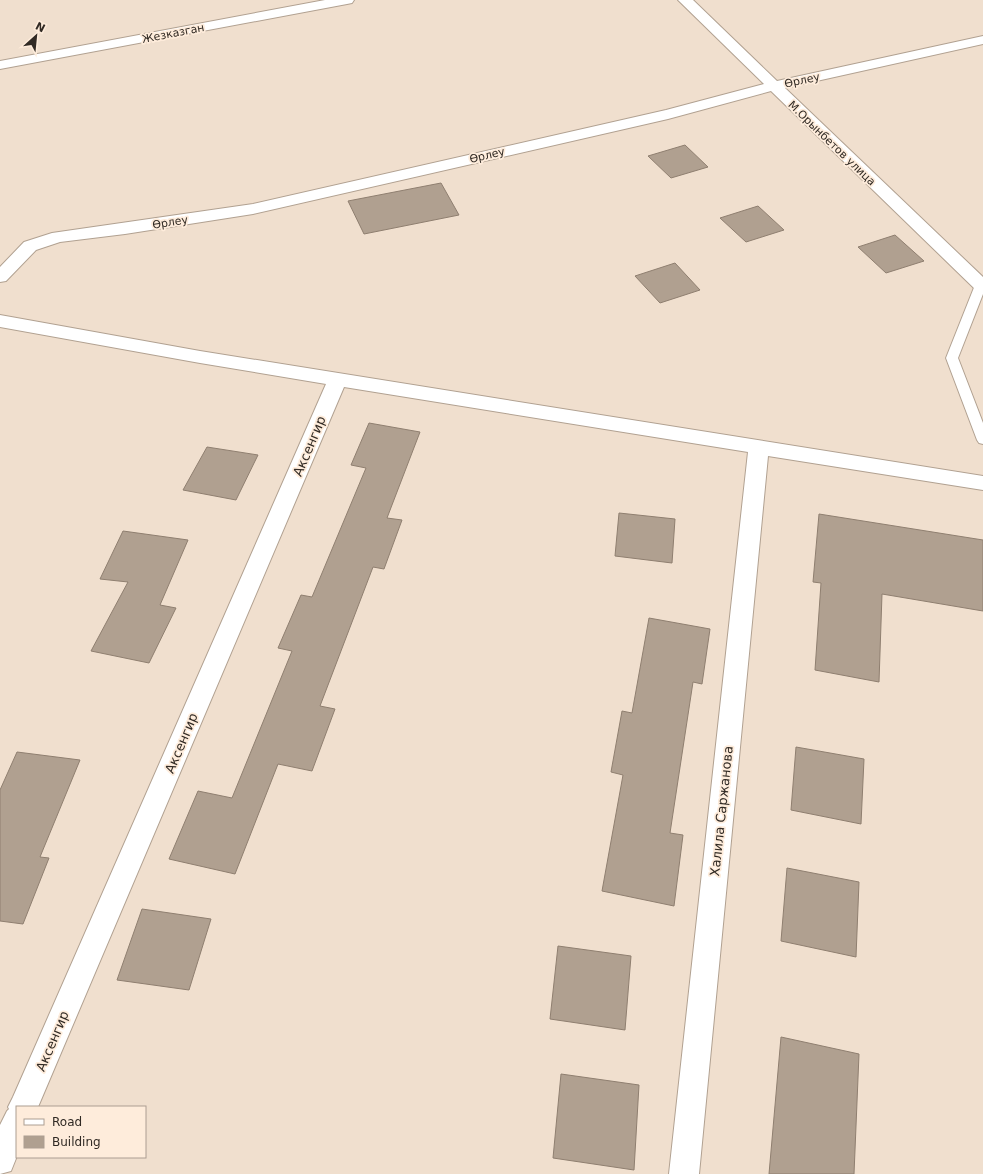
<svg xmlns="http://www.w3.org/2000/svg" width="983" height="1174" font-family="'DejaVu Sans',sans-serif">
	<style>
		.building { fill: #b0a090; stroke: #8f7f70 }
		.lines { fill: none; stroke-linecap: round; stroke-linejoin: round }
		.service-casing { stroke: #b1a191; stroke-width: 2 }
		.minor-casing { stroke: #b1a191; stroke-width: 2 }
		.service { fill: #fff; fill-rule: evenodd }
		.minor { fill: #fff; fill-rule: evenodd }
		.labels { text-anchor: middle; stroke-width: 3.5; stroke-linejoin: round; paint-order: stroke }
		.far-street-label { font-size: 11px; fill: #312a24; stroke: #feecdb }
		.street-label { font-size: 13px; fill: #312a24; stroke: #feecdb }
	</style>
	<rect width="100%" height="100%" fill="#f0dfce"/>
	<path class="building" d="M 685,145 L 708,167 L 671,178 L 648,156 Z
		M 441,183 L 459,215 L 364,234 L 348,201 Z
		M 758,206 L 784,230 L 746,242 L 720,218 Z
		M 895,235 L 924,261 L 886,273 L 858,247 Z
		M 675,263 L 700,290 L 660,303 L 635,276 Z
		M 369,423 L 420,432 L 387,518 L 402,520 L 384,569 L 373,567 L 320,706 L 335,709 L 312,771 L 278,764 L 235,874 L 169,859 L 198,791 L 232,798 L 292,651 L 278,648 L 301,595 L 312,597 L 366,468 L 351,465 Z
		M 207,447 L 258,455 L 236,500 L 183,490 Z
		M 619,513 L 675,519 L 672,563 L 615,556 Z
		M 819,514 L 983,540 L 983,611 L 882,594 L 879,682 L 815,670 L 821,583 L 813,582 Z
		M 123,531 L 188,540 L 160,605 L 176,608 L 149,663 L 91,651 L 128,582 L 100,579 Z
		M 649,618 L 710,629 L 702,684 L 693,682 L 670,833 L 683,835 L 674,906 L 602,891 L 623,775 L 611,772 L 622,711 L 632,713 Z
		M 796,747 L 864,759 L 861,824 L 791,810 Z
		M 17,752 L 80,760 L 40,857 L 49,858 L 23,924 L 0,921 L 0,790 Z
		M 787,868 L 859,882 L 856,957 L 781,941 Z
		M 142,909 L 211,919 L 189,990 L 117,980 Z
		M 558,946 L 631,956 L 625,1030 L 550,1019 Z
		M 781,1037 L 859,1054 L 854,1174 L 769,1174 Z
		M 561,1074 L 639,1085 L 634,1170 L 553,1158 Z"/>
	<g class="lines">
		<g class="service-casing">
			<path id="service" d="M 981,281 L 983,282 L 983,294 L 958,358 L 983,423 L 983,444 L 979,443 L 977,440 L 946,358 L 975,285 L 977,283 Z"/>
		</g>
		<g class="minor-casing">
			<path id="minor" d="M 325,0 L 354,0 L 352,3 L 347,4 L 0,69 L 0,61 Z
				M 678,0 L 693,0 L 777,81 L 983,36 L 983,44 L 785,88 L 983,277 L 983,293 L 977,291 L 771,91 L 668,119 L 253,214 L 125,234 L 60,242 L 36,250 L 6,281 L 0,282 L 0,267 L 24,242 L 52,233 L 253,204 L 666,110 L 764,84 Z
				M 0,315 L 200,351 L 983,476 L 983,490 L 768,456 L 699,1174 L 669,1174 L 748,452 L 344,387 L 38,1107 L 17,1107 L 17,1156 L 11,1171 L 0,1174 L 0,1125 L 7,1111 L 9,1109 L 8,1107 L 13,1097 L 326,384 L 200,363 L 0,327 Z"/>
		</g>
		<use href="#service" class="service"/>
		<use href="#minor" class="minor"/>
	</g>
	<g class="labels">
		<g class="far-street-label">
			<text transform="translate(173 33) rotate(-11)" y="4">Жезказган</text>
			<text transform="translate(802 80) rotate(-12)" y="4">Өрлеу</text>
			<text transform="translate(832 143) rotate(44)" y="4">М.Орынбетов улица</text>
			<text transform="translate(487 155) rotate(-13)" y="4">Өрлеу</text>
			<text transform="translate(170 222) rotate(-9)" y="4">Өрлеу</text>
		</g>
		<g class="street-label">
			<text transform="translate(309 446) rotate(-67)" y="5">Аксенгир</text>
			<text transform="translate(181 743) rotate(-67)" y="5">Аксенгир</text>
			<text transform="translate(721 811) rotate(-84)" y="5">Халила Саржанова</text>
			<text transform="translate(52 1041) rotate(-67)" y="5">Аксенгир</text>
		</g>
	</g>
	<rect x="16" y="1106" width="130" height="52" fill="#feecdb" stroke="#ac9e92"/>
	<rect x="24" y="1119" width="20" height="6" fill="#ffffff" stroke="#ac9e92"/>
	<text x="52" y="1126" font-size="12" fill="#312a24">Road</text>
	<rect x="24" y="1136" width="20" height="12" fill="#b0a090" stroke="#ac9e92"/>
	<text x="52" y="1146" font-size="12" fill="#312a24">Building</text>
	<g transform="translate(36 36) rotate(27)" stroke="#feecdb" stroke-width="3" paint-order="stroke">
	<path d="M0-3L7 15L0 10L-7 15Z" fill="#312a24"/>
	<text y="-6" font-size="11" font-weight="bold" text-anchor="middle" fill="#312a24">N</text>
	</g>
</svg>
